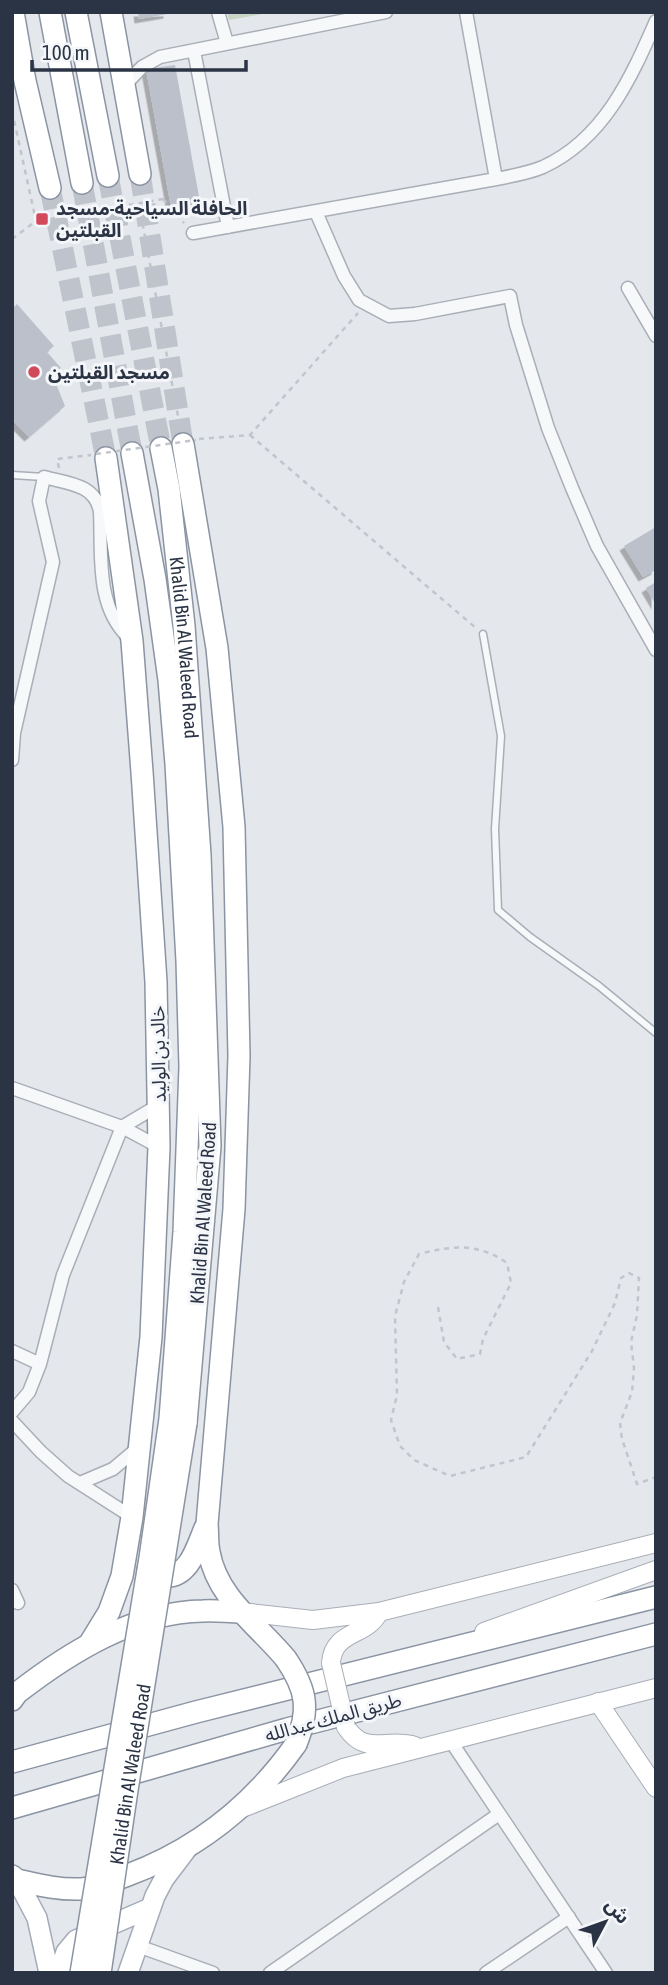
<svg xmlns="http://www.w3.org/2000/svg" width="668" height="1985" font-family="'Asap Condensed','Noto Sans Arabic',sans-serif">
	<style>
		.green { fill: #c9d6c5 }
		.building { fill: #bbc0ca; filter: url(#shadow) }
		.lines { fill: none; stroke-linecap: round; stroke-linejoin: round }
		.highway-tunnel { stroke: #bfc3cb; stroke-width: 21; stroke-dasharray: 21 10; stroke-linecap: butt }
		.lane-casing { stroke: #a9aeb7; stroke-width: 9 }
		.street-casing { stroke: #a9aeb7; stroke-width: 15 }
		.secondary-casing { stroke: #a9aeb7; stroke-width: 20 }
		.primary-casing { stroke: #a3abb8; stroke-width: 22 }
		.highway-casing { stroke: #8b94a3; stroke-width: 24 }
		.path { stroke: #c2c5cb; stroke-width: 2.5; stroke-dasharray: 5 5; stroke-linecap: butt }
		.lane { stroke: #f7f8fa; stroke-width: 6 }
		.street { stroke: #f7f8fa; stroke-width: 12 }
		.secondary { stroke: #fff; stroke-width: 18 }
		.primary { stroke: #fff; stroke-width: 19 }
		.highway { stroke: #fff; stroke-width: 21 }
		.secondary-bridge-casing { stroke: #a9aeb7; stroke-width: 20; stroke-linecap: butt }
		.highway-bridge-casing { stroke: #8b94a3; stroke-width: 24; stroke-linecap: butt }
		.path-bridge { stroke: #c2c5cb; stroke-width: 2.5; stroke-dasharray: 5 5; stroke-linecap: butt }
		.secondary-bridge { stroke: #fff; stroke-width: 18 }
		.highway-bridge { stroke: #fff; stroke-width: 21 }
		.poi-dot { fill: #d1495b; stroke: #f4f6f9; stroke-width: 2.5 }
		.labels { text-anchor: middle; stroke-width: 6; stroke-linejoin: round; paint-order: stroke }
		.poi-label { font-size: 19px; font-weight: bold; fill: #2b3445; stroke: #f4f6f9; text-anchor: start }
		.street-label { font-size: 19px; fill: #2b3445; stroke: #f4f6f9 }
	</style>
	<defs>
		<filter id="shadow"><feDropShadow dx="-4.5" dy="4.5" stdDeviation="0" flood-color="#0004"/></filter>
	</defs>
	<rect width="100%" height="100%" fill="#e4e7ec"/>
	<path class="green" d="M 227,12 L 274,12 L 229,20 Z"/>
	<path class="building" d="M 138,12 L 168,12 L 168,14 L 139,19 Z
		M 175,65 L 200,202 L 171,207 L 146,69 Z
		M 17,304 L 54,346 L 47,352 L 61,368 L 50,377 L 57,386 L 65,406 L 29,437 L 12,420 L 12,309 Z
		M 656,527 L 656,570 L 643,577 L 624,546 Z
		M 656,582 L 656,605 L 646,588 Z"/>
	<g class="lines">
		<path class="highway-tunnel" d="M 140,174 L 183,444
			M 108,176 L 161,448
			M 82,183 L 132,453
			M 50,188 L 106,458"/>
		<g class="lane-casing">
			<path id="lane" d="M 12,475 L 44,477
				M 483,634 L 501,736 L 495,829 L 498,910 L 530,937 L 599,986 L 656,1033"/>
		</g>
		<g class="street-casing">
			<path id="street" d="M 218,12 L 227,43
				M 466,12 L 496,179
				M 194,51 L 228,227
				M 125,85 L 142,67 L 160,57 L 386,12
				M 316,212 L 344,276 L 359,300 L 389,316 L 415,314 L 510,296 L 516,325 L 548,428 L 572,488 L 597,546 L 656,650
				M 193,233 L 496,179 C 512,176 529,173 543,167 C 604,139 631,78 656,21
				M 628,288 L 656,336
				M 12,760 L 14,733 L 53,562 L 39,501 L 44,477 C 66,483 96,484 100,512 C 102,554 95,606 129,638
				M 12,1088 L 122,1127 L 159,1147
				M 12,1351 L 40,1364
				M 12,1412 L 29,1392 L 40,1364 L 63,1275 L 122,1127 L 159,1105
				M 12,1421 L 41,1452 L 68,1476 L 132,1517
				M 80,1483 L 113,1469 L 139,1447
				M 12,1590 L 18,1603
				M 450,1740 L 606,1973
				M 138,1946 L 213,1973
				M 270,1973 L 499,1814
				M 486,1973 L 569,1917"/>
		</g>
		<g class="secondary-casing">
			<path id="secondary" d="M 241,1612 L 313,1620 L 379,1612 L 656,1543
				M 484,1632 L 656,1570
				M 331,1663 C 333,1630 367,1637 379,1612
				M 598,1702 L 656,1788
				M 346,1727 C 366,1757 386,1737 415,1746
				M 240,1809 L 343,1768 L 656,1688"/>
		</g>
		<g class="primary-casing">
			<path id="primary" d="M 17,1880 L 37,1918 L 49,1973
				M 59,1973 L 66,1952 L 76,1940 L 150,1908
				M 128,1973 L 155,1896 L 164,1879 L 189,1846"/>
		</g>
		<g class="highway-casing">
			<g id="highway">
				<path d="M 13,12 L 25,81 L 50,188"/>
				<path d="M 50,12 L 82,183"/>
				<path d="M 76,12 L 108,176"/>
				<path d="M 111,12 L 140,174"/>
				<path d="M 183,444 L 217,648 L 234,827 L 239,1056 L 234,1209 L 207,1524 C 208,1534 207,1543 209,1552 C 217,1598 258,1625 286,1659"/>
				<path id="s1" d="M 161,448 L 169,489 L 184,626 L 200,855 L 210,1146 L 186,1423"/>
				<path d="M 132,453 L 155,579 L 169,680 L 176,764 L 187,961 L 190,1067 L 184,1232 L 170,1419"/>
				<path d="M 148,1570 C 152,1574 157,1576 163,1576 C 189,1579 197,1547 205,1528"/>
				<path d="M 90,1643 L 109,1612 L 122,1576 L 132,1517 L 151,1337 L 159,1147 L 156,982 L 142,772 L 132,641 L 106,458"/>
				<path d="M 12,1700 L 17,1693 C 70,1652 134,1612 203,1611 C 215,1610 228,1612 241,1612"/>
				<path d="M 12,1762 L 196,1712 L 656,1597"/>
				<path d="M 12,1808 L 287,1729 L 656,1634"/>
				<path d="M 12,1876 L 17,1880 C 39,1885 59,1890 81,1889 C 97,1888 113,1880 128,1875 C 198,1849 253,1805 296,1744"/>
			</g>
		</g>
		<path class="path" d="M 12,111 L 36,221 L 50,219
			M 163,199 L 184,223
			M 139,204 L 180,427
			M 12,239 L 36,221
			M 250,435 L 477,629
			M 199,439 L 250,435 L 358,313
			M 59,468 L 57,459 L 91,455
			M 438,1307 L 444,1342 L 457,1359 L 480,1354 L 483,1339 L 511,1283 L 507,1263 C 477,1242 452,1246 419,1254 L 404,1282 L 395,1316 L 397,1395 L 391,1420 L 400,1446 L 414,1460 L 450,1476 L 526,1457 L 592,1351 L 615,1303 L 621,1278 L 629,1273 L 639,1278 L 637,1315 L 631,1342 L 634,1368 L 632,1392 L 620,1423 L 622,1439 L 637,1484 L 656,1477"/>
		<use href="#lane" class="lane"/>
		<use href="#street" class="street"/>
		<use href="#secondary" class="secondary"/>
		<use href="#primary" class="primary"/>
		<use href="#highway" class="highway"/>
		<g class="secondary-bridge-casing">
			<path id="secondary-bridge" d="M 331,1663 L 346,1727"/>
		</g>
		<g class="highway-bridge-casing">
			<g id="highway-bridge">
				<path d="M 286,1659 C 307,1690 310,1710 296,1744"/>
				<path d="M 81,1973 L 150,1558 L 170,1419"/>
				<path id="s2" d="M 100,1973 L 127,1790 L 186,1423"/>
			</g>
		</g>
		<path class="path-bridge" d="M 50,219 L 163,199
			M 96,454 L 196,440"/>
		<use href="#secondary-bridge" class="secondary-bridge"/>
		<use href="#highway-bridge" class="highway-bridge"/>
	</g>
	<g class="poi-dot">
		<rect x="35" y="212" width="14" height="14" rx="3.5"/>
		<circle cx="34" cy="372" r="7"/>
	</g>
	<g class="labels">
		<g class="poi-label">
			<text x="56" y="215">الحافلة السياحية-مسجد<tspan x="56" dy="22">القبلتين</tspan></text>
			<text x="48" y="379">مسجد القبلتين</text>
		</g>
		<g class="street-label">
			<text dy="7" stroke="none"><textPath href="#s1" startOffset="201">Khalid Bin Al Waleed Road</textPath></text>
			<text transform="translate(158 1054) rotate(-91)" y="7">خالد بن الوليد</text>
			<text transform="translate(203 1213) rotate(-86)" y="7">Khalid Bin Al Waleed Road</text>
			<text transform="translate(333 1717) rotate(-15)" y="7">طريق الملك عبدالله</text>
			<text dy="7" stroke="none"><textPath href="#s2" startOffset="201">Khalid Bin Al Waleed Road</textPath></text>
		</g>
	</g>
	<rect width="668" height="1985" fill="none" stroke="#2b3445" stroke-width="28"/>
	<g transform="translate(605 1922) rotate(49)" stroke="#f4f6f9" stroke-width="5" paint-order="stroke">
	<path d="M0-5L12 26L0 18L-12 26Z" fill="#2b3445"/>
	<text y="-10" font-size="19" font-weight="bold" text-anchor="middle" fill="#2b3445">ش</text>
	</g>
	<path d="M32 60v10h214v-10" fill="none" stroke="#2b3445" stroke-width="3.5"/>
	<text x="42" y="60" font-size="21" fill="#2b3445" stroke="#f4f6f9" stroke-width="5" paint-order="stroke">100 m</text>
</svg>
